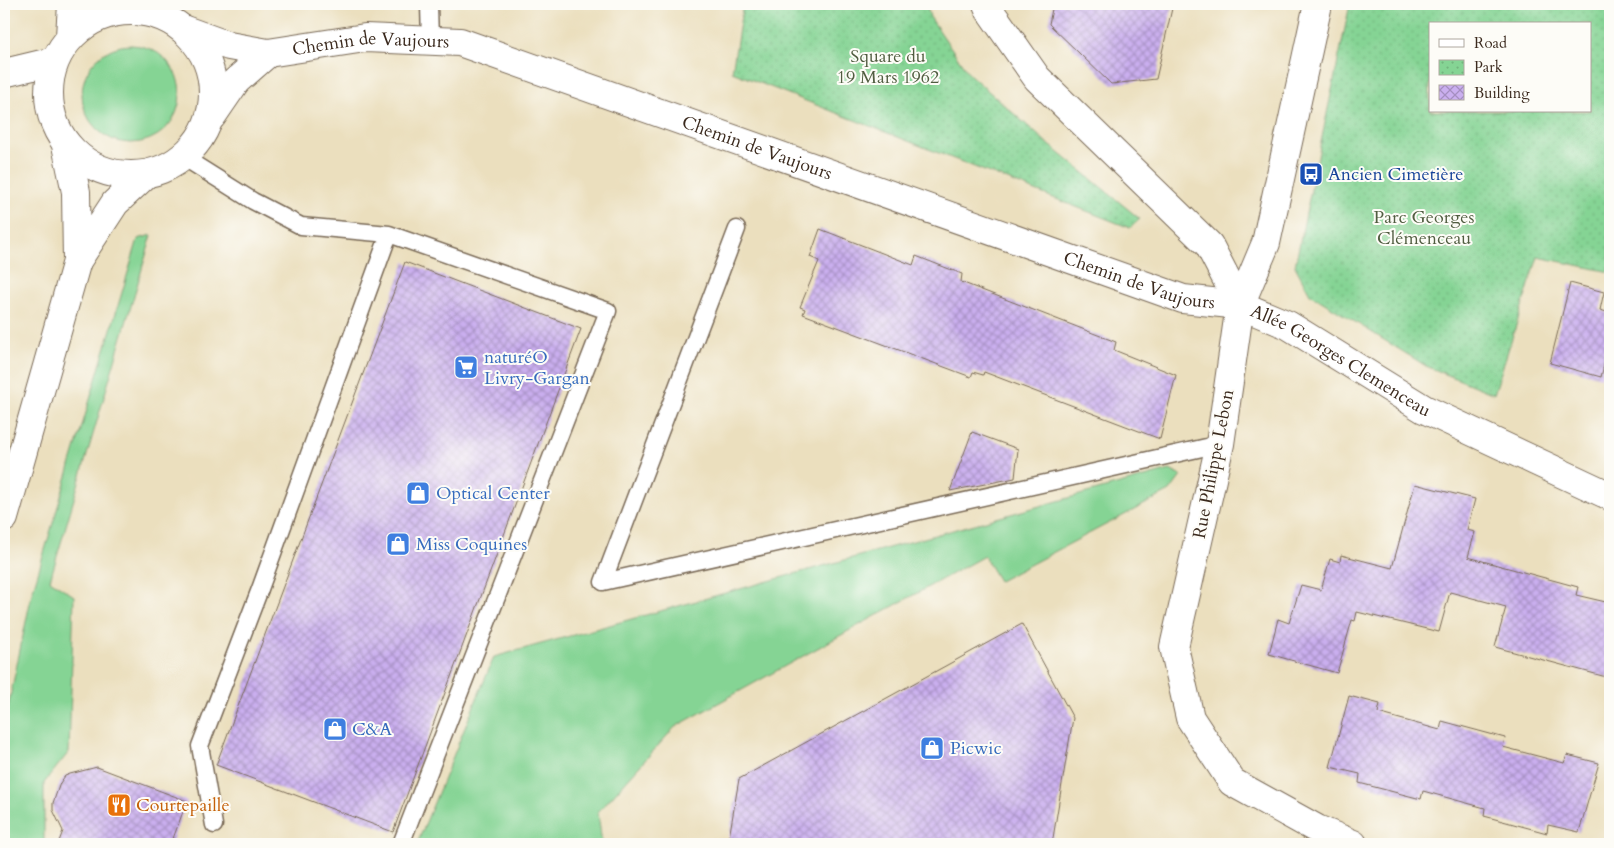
<svg xmlns="http://www.w3.org/2000/svg" width="1614" height="848" font-family="Cardo,serif">
	<style>
		.green { fill: #85d494; stroke: #607f59 }
		.park { fill: url(#park-dots); stroke: #607f59; fill-rule: evenodd }
		.building { fill: url(#building-cross-hatch) }
		.lines { fill: none; stroke-linecap: round; stroke-linejoin: round }
		.service-casing { stroke: #796956; stroke-width: 19 }
		.minor-casing { stroke: #796956; stroke-width: 30 }
		.tertiary-casing { stroke: #796956; stroke-width: 30 }
		.service { stroke: #fff; stroke-width: 16 }
		.minor { stroke: #fff; stroke-width: 28 }
		.tertiary { stroke: #fff; stroke-width: 28 }
		.labels { text-anchor: middle; stroke-width: 4; stroke-linejoin: round; paint-order: stroke }
		.street-label { font-size: 18px; fill: #3b2a1e; stroke: #fdfcf7 }
		.park-label { font-size: 18px; fill: #515d41; stroke: #fdfcf7 }
		.transit-label { font-size: 18px; fill: #164399; stroke: #fdfcf7; text-anchor: start }
		.shop-label { font-size: 18px; fill: #366cbe; stroke: #fdfcf7; text-anchor: start }
		.food-label { font-size: 18px; fill: #c56008; stroke: #fdfcf7; text-anchor: start }
	</style>
	<defs>
		<pattern id="park-dots" width="8" height="8" patternUnits="userSpaceOnUse" patternTransform="scale(1.25)"><rect width="8" height="8" fill="#85d494"/><path d="M2 2h.1M6 6h.1" fill="none" stroke="#74b67f" stroke-width="1.8" stroke-linecap="round"/></pattern>
		<pattern id="building-cross-hatch" width="8" height="8" patternUnits="userSpaceOnUse" patternTransform="scale(1.25)"><rect width="8" height="8" fill="#caafef"/><path d="M0 0l8 8M0 8l8-8" fill="none" stroke="#a58fc1"/></pattern>
	</defs>
	<rect width="100%" height="100%" fill="#fdfcf7"/>
	<filter id="ink" filterUnits="userSpaceOnUse"><feTurbulence type="fractalNoise" baseFrequency=".02" numOctaves="2"/><feDisplacementMap in="SourceGraphic" scale="10" xChannelSelector="R" yChannelSelector="G"/><feConvolveMatrix kernelMatrix="1 2 1 2 8 2 1 2 1" color-interpolation-filters="sRGB"/></filter>
	<filter id="wash" filterUnits="userSpaceOnUse"><feTurbulence type="fractalNoise" baseFrequency=".0096" numOctaves="4" result="noise"/><feDisplacementMap in="SourceGraphic" scale="20" xChannelSelector="R" yChannelSelector="G"/><feGaussianBlur stdDeviation="1.12" result="paint"/><feColorMatrix in="noise" values="0 0 0 0 0 0 0 0 0 0 0 0 0 0 0 0 0 1.4 0 .05"/><feComposite in="paint" operator="in"/></filter>
	<g filter="url(#wash)">
		<rect width="100%" height="100%" fill="#ebdfbe"/>
		<path class="green" d="M82 94a49 49 0 1 1 98 0a49 49 0 1 1-98 0Z
			M 152,235 L 50,580 L 74,596 L 69,752 L 44,783 L 44,844 L 4,844 L 4,726 L 32,593 L 138,239 Z
			M 1170,470 L 1181,476 L 1170,491 L 999,581 L 984,556 L 675,727 L 598,812 L 602,844 L 417,844 L 494,657 Z"/>
		<path class="park" d="M 743,4 L 926,4 L 930,17 L 969,74 L 1046,142 L 1140,219 L 1130,228 L 732,72 Z
			M 1350,4 L 1610,4 L 1610,272 L 1538,257 L 1494,394 L 1426,366 L 1310,294 L 1295,266 ZM 1430,24 L 1590,24 L 1590,111 L 1430,111 Z"/>
		<g id="blocks">
			<path class="building" d="M 1053,4 L 1173,4 L 1156,79 L 1111,84 L 1049,24 Z
				M 820,229 L 913,265 L 916,256 L 962,274 L 961,282 L 1116,342 L 1114,350 L 1176,375 L 1160,439 L 984,372 L 983,375 L 973,372 L 971,377 L 803,314 L 805,309 L 800,307 L 819,261 L 810,257 Z
				M 405,262 L 581,329 L 393,832 L 216,765 Z
				M 1570,283 L 1604,292 L 1600,310 L 1610,313 L 1610,341 L 1601,377 L 1550,363 Z
				M 972,432 L 1018,449 L 1015,478 L 950,491 Z
				M 1415,484 L 1475,499 L 1467,530 L 1475,532 L 1468,557 L 1578,587 L 1576,595 L 1610,603 L 1610,678 L 1495,647 L 1506,607 L 1450,592 L 1439,632 L 1357,612 L 1355,621 L 1352,620 L 1337,673 L 1269,654 L 1278,619 L 1289,623 L 1301,585 L 1321,590 L 1330,559 L 1340,562 L 1341,555 L 1392,568 Z
				M 1022,624 L 1073,718 L 1052,844 L 728,844 L 739,779 Z
				M 1349,696 L 1380,704 L 1378,713 L 1440,730 L 1442,721 L 1505,738 L 1503,747 L 1564,763 L 1567,755 L 1599,763 L 1579,832 L 1548,825 L 1547,833 L 1484,816 L 1485,808 L 1423,791 L 1421,799 L 1359,783 L 1360,774 L 1330,767 Z
				M 97,767 L 187,801 L 171,844 L 58,844 L 63,831 L 53,810 L 53,803 L 60,783 L 65,776 L 70,774 Z"/>
		</g>
	</g>
	<g filter="url(#ink)">
		<use href="#blocks" fill-opacity="0" stroke="#796956" stroke-width="1"/>
		<g class="lines">
			<g class="service-casing">
				<path id="service" d="M 429,4 L 430,41
					M 183,157 L 253,201 L 301,226 L 389,234 L 608,311 L 401,844
					M 737,229 L 603,582 L 1220,444
					M 214,825 L 200,746 L 260,589 L 389,234"/>
			</g>
			<g class="minor-casing">
				<g id="minor">
					<path id="s1" d="M 987,4 L 990,11 L 1037,78 L 1209,245 L 1240,305 L 1288,325 L 1424,409 L 1610,496"/>
					<path d="M 4,73 L 54,61"/>
				</g>
			</g>
			<g class="tertiary-casing">
				<g id="tertiary">
					<path d="M 1318,4 L 1266,243 L 1240,305 L 1220,444 L 1174,647 L 1190,718 L 1232,782 L 1317,829 L 1353,844"/>
					<circle cx="131" cy="93" r="82"/>
					<path id="s2" d="M 185,30 L 229,46 L 268,53 L 365,38 L 460,42 L 1183,299 L 1240,305"/>
					<path d="M 70,36 L 72,4"/>
					<path d="M 212,116 L 236,81 L 268,53"/>
					<path d="M 77,261 L 115,203 L 145,175"/>
					<path d="M 4,518 L 77,261 L 76,192 L 66,145"/>
				</g>
			</g>
			<use href="#service" class="service"/>
			<use href="#minor" class="minor"/>
			<use href="#tertiary" class="tertiary"/>
		</g>
	</g>
	<defs>
		<g id="bus-square" transform="scale(1.25)"><rect x="-9" y="-9" width="18" height="18" rx="4" fill="#1a4fb4" stroke="#fdfcf7"/><path d="M-5-6H5V4H4V6H2V4H-2V6H-4V4H-5ZM-3.5-4V0h7V-4ZM-3.5 1.2v1.5H-2V1.2ZM2 1.2v1.5H3.5V1.2Z" fill="#fff"/></g>
		<g id="supermarket-square" transform="scale(1.25)"><rect x="-9" y="-9" width="18" height="18" rx="4" fill="#3f7fe0" stroke="#fdfcf7"/><path d="M-6-5.5h2.5l.6 2H6L4.5 2H-2.5L-4.4-4H-6ZM-1.5 3.2a1.3 1.3 0 1 0 .1 0ZM3 3.2a1.3 1.3 0 1 0 .1 0Z" fill="#fff"/></g>
		<g id="shop-square" transform="scale(1.25)"><rect x="-9" y="-9" width="18" height="18" rx="4" fill="#3f7fe0" stroke="#fdfcf7"/><path d="M-5-2.5h2.3a2.7 3.5 0 0 1 5.4 0H5L5.5 6h-11ZM-1.5-2.5h3a1.5 2.3 0 0 0-3 0Z" fill="#fff"/></g>
		<g id="restaurant-square" transform="scale(1.25)"><rect x="-9" y="-9" width="18" height="18" rx="4" fill="#e8710a" stroke="#fdfcf7"/><path d="M-5-6h1v4h1v-4h1v4h1v-4h1v5L-1.5 .5V6h-2V.5L-5-1ZM5-6V6H3V1.5H1.5Q1.5-4 5-6Z" fill="#fff"/></g>
	</defs>
	<g fill-rule="evenodd">
		<use href="#bus-square" x="1311" y="174"/>
		<use href="#supermarket-square" x="466" y="367"/>
		<use href="#shop-square" x="418" y="493"/>
		<use href="#shop-square" x="398" y="544"/>
		<use href="#shop-square" x="335" y="729"/>
		<use href="#shop-square" x="932" y="748"/>
		<use href="#restaurant-square" x="119" y="805"/>
	</g>
	<g class="labels">
		<g class="street-label">
			<text dy="6" stroke="none"><textPath href="#s2" startOffset="190">Chemin de Vaujours</textPath></text>
			<text dy="6" stroke="none"><textPath href="#s2" startOffset="595">Chemin de Vaujours</textPath></text>
			<text dy="6" stroke="none"><textPath href="#s2" startOffset="1000">Chemin de Vaujours</textPath></text>
			<text dy="6" stroke="none"><textPath href="#s1" startOffset="512">Allée Georges Clemenceau</textPath></text>
			<text transform="translate(1213 464) rotate(-79)" y="6">Rue Philippe Lebon</text>
		</g>
		<g class="park-label">
			<text x="888" y="62">Square du<tspan x="888" dy="21">19 Mars 1962</tspan></text>
			<text x="1424" y="223">Parc Georges<tspan x="1424" dy="21">Clémenceau</tspan></text>
		</g>
		<g class="transit-label">
			<text x="1328" y="180">Ancien Cimetière</text>
		</g>
		<g class="shop-label">
			<text x="484" y="363">naturéO<tspan x="484" dy="21">Livry-Gargan</tspan></text>
			<text x="436" y="499">Optical Center</text>
			<text x="416" y="550">Miss Coquines</text>
			<text x="352" y="735">C&amp;A</text>
			<text x="950" y="754">Picwic</text>
		</g>
		<g class="food-label">
			<text x="136" y="811">Courtepaille</text>
		</g>
	</g>
	<rect width="1614" height="848" fill="none" stroke="#fdfcf7" stroke-width="20"/>
	<rect x="1429" y="22" width="162" height="90" fill="#fdfcf7" stroke="#afa8a0"/>
	<rect x="1439" y="39" width="25" height="8" fill="#ffffff" stroke="#afa8a0"/>
	<text x="1474" y="48" font-size="15" fill="#3b2a1e">Road</text>
	<rect x="1439" y="60" width="25" height="15" fill="url(#park-dots)" stroke="#afa8a0"/>
	<text x="1474" y="72" font-size="15" fill="#3b2a1e">Park</text>
	<rect x="1439" y="85" width="25" height="15" fill="url(#building-cross-hatch)" stroke="#afa8a0"/>
	<text x="1474" y="98" font-size="15" fill="#3b2a1e">Building</text>
</svg>
